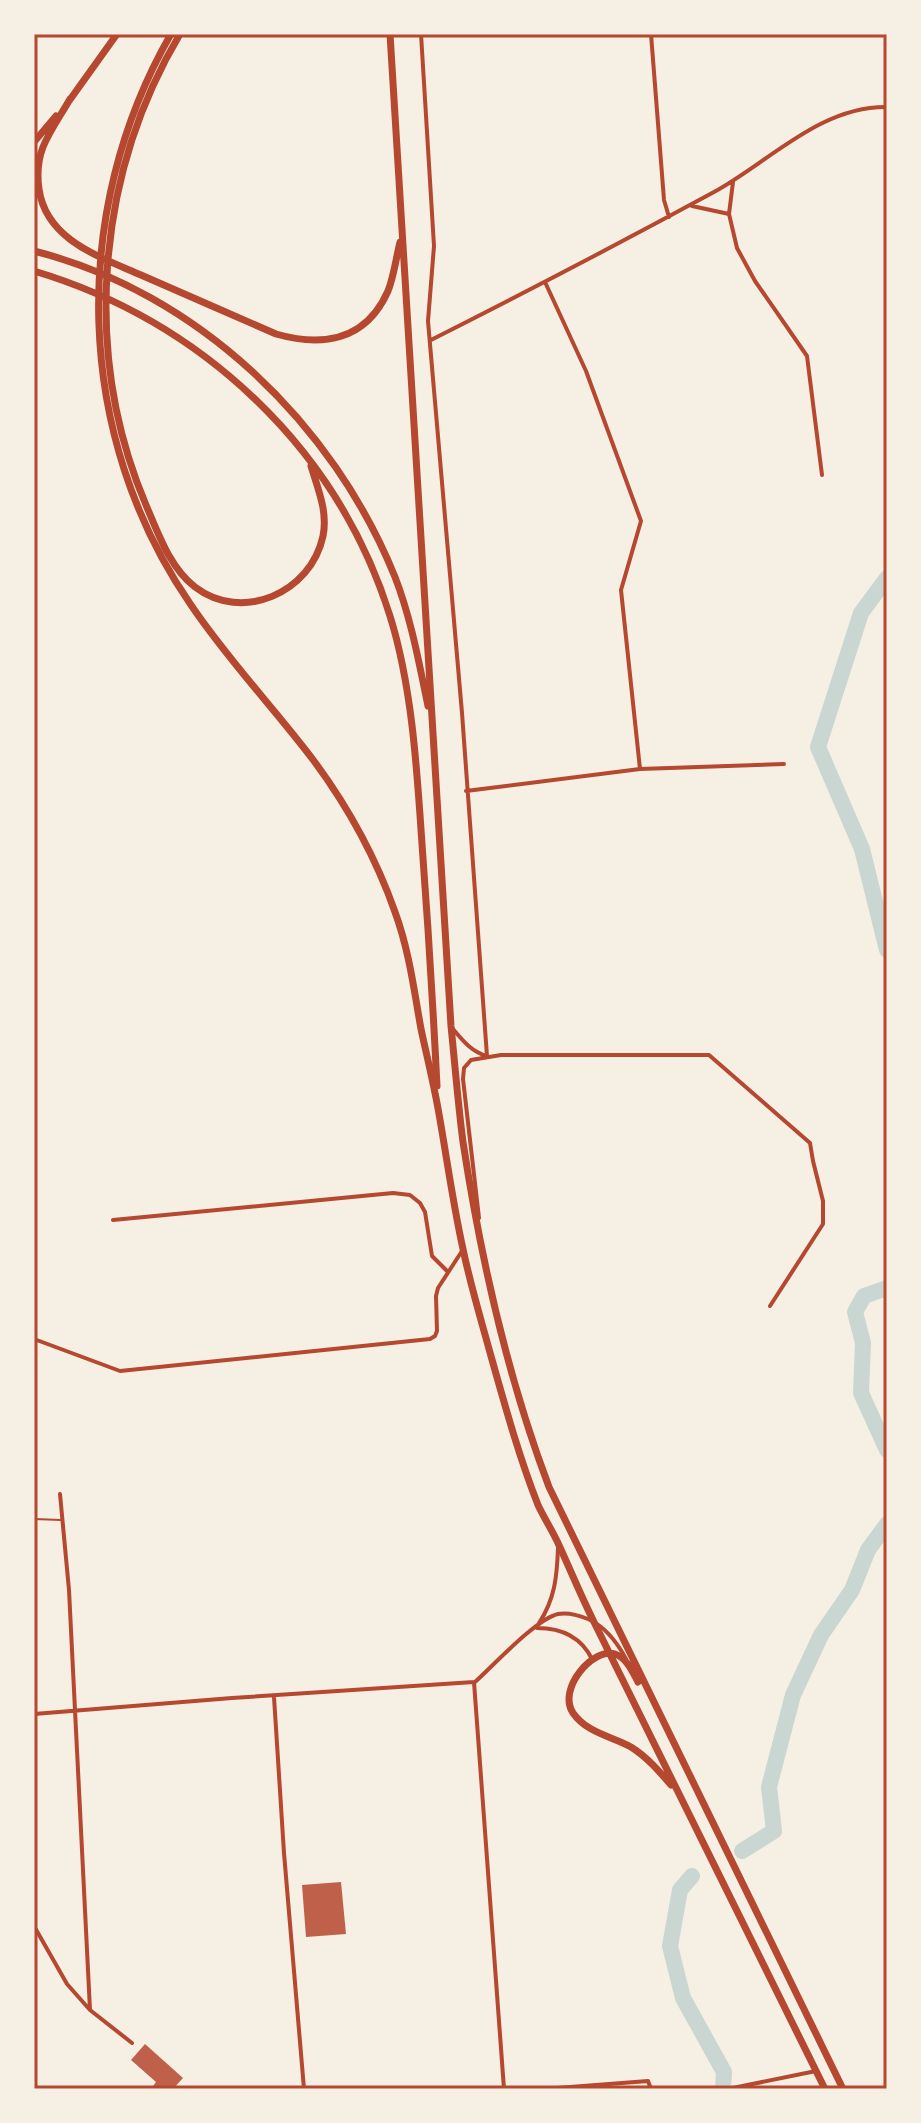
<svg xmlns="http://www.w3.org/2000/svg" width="921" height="2123" font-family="Ubuntu,sans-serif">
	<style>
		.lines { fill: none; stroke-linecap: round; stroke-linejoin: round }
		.river { stroke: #c9d6d2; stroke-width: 16 }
		.building { fill: #bf614a }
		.service { stroke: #b5482f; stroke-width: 2 }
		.minor { stroke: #b5482f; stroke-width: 4 }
		.primary { stroke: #b5482f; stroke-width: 7 }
		.neatline { fill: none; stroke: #b5482f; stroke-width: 3 }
	</style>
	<rect width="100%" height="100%" fill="#f6efe4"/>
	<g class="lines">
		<path class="river" d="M 887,578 L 861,613 L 818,747 L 862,849 L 887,950
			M 887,1288 L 864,1296 L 855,1312 L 863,1343 L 861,1393 L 887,1450
			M 742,1851 L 774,1831 L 769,1787 L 793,1695 L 821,1635 L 852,1590 L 868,1550 L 887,1524
			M 692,1876 L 680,1890 L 670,1946 L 683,1998 L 724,2072 L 723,2089"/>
	</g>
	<path class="building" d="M 341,1882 L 346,1934 L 306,1937 L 302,1885 Z
		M 145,2044 L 183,2078 L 173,2089 L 151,2089 L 156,2082 L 131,2060 Z"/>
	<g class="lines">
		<path class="service" d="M 34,1519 L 61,1520"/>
		<path class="minor" d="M 421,34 L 434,246 L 428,321 L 462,713 L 487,1056 C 472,1052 463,1041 453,1029
			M 651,34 L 664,200 L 669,217
			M 733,182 L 729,214 L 737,248 L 755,281 L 807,356 L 822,475
			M 692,206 L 729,214
			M 545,282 L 586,371 L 641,521 L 621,590 L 640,769
			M 431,340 C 526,292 620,243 714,192 C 769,162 820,106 887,107
			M 466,791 L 640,769 L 784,764
			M 479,1218 L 463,1079 L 464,1068 L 471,1060 L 501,1055 L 709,1055 L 810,1143 L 813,1161 L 823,1201 L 823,1224 L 770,1306
			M 113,1220 L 393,1193 L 410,1195 L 420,1203 L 425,1212 L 432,1256 L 448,1272
			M 34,1339 L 120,1371 L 430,1339 L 435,1336 L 437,1331 L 436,1296 L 438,1288 L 462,1251
			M 60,1494 L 69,1590 L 90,2010
			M 539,1623 C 555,1599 557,1576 558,1548
			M 537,1628 C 561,1628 581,1637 592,1659
			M 474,1682 L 504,2089
			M 475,1682 C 493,1666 536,1619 558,1614 C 568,1612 578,1615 588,1619 C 606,1627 617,1642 626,1659
			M 274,1697 L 284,1853 L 304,2089
			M 34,1714 L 232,1698 L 474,1682
			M 34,1926 L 67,1984 L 90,2010 L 132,2043
			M 544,2089 L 648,2081 L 651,2089
			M 728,2089 L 816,2071"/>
		<path class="primary" d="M 171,34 C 69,211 74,436 191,605 C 228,660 274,708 314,761 C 348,807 376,858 395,912 C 409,950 414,990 421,1029 C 427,1057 434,1085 439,1114 C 447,1159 453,1204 463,1249 C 470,1283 480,1316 489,1349 C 504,1402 518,1454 538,1505 C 544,1518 552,1530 558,1543 C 570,1569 581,1596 594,1622 L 825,2089
			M 180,34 C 96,175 82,354 146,505 C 158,533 170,568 195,587 C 242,623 311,593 323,536 C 328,512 318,489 311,466
			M 390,34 L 451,1026 C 455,1065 458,1104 463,1142 C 481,1260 507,1376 549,1487 L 843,2089
			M 70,99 C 61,115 50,130 43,147 C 38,160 37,175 39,189 C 46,240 100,257 141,275 C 186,295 231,314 276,334 C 322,347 366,341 388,291 C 394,276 396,258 400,242
			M 69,101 L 117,34
			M 34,142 L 56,116
			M 34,251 C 197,292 333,423 395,577 C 411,618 419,663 428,706
			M 34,271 C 201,321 337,447 390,616 C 412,686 417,770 422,844 C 428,924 433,1005 437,1086
			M 638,1682 C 633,1673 627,1658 615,1654 C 593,1647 557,1689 573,1713 C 587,1733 611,1736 631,1747 C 647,1757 659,1771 671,1785"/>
	</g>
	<rect width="921" height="2123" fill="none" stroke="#f6efe4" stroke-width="72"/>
	<rect x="36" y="36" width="849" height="2051" class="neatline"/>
</svg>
